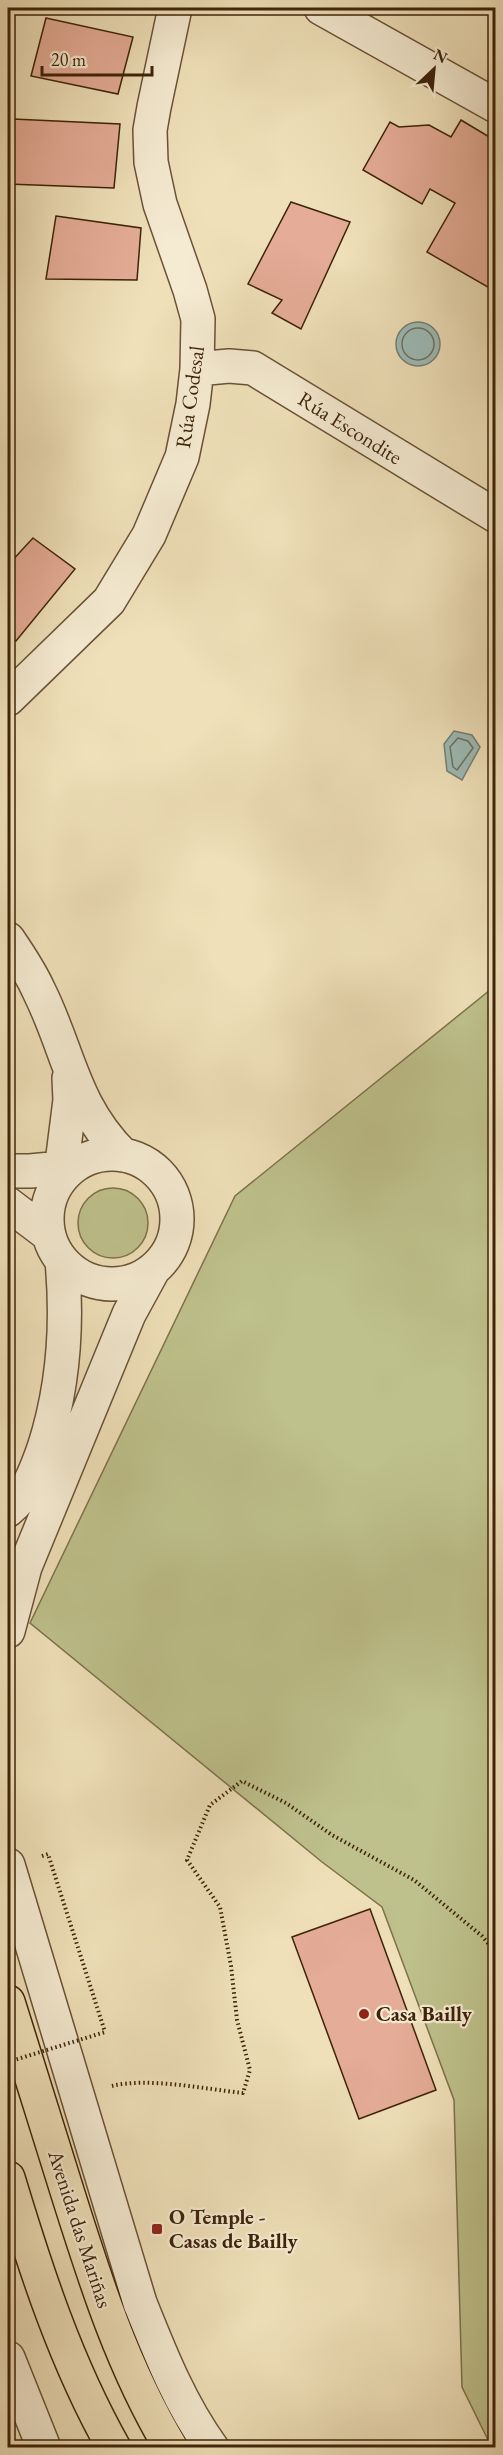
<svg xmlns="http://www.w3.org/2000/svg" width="503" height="2455" font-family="'EB Garamond',serif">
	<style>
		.green { fill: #bec18c; stroke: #7e724b; stroke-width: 1.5 }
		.water { fill: #9cbbb7; stroke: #767e72; stroke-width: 1.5 }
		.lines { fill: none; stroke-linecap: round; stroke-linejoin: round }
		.shore { stroke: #6d6f60; stroke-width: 1.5 }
		.building { fill: #e5ac97; stroke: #3e230a; stroke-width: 1.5 }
		.street-casing { stroke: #6a5236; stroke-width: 36 }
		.highway-casing { stroke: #3e230a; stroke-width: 36 }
		.path { stroke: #3e230a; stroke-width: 4; stroke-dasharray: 1.5 3; stroke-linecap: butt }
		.street { stroke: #f5ebd2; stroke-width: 33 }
		.highway { stroke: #efe0b9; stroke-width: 33 }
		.path-bridge { stroke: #3e230a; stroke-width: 4; stroke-dasharray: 1.5 3; stroke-linecap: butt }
		.poi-dot { fill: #8f2418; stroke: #f5ebd2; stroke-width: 2 }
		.labels { text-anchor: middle; stroke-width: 4.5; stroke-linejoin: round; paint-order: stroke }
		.street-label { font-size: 21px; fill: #3e230a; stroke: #f5ebd2 }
		.poi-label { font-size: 21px; font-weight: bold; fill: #3e230a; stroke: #f5ebd2; text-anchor: start }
	</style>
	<rect width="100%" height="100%" fill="#efe0b9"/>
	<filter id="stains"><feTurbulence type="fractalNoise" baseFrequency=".00333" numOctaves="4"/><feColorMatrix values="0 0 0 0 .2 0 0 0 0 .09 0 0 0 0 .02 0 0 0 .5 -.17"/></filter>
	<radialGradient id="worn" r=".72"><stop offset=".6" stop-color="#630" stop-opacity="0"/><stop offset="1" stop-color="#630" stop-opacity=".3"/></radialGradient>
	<path class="green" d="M 495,986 L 496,2447 L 492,2448 L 462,2387 L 454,2100 L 382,1907 L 322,1862 L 30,1623 L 235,1196 Z
		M78 1223a35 35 0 1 1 70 0a35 35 0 1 1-70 0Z"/>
	<path class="water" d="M396 344a22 22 0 1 1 44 0a22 22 0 1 1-44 0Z
		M 454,731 L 472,735 L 480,747 L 462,780 L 447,771 L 444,744 Z"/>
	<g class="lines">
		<path class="shore" d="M402 344a16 16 0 1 1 32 0a16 16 0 1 1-32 0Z
			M 458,738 L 468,741 L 473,748 L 457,770 L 453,767 L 450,747 Z"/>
	</g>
	<path class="building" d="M 46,18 L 133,37 L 118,94 L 31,76 Z
		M 13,119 L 120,124 L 114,188 L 8,184 Z
		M 461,120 L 496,141 L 496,285 L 493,290 L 427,252 L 455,203 L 430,189 L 422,204 L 363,170 L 390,122 L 399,127 L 429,125 L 451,137 Z
		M 291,202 L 350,222 L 301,329 L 272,313 L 282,300 L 248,284 Z
		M 56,216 L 141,228 L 137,280 L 46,279 Z
		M 33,538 L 75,569 L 16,641 L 8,635 L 8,565 Z
		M 370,1909 L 436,2090 L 359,2119 L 292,1937 Z"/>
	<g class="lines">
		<g class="street-casing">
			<path id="street" d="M 321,8 L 496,106
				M 197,369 L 229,366 L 253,368 L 496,516
				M 8,699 L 109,601 L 149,535 L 182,457 L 193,404 L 197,369 L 198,319 L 190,290 L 160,204 L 151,162 L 150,130 L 154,107 L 175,8
				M 8,939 C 19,955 31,973 39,991 C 69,1051 72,1104 123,1155
				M47 1219a65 65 0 1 1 130 0a65 65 0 1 1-130 0Z
				M 8,1171 L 30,1171 L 72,1167
				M 60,1179 L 70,1100 L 69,1078
				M 8,1204 L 49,1235
				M 8,1510 C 27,1495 36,1471 44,1448 C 64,1386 68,1325 62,1261
				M 8,1631 L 25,1567 L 129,1314 L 153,1270
				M 8,1865 L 140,2303 C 160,2353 180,2404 212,2448
				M 8,2358 L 44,2448"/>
		</g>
		<g class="highway-casing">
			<path id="highway" d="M 8,2002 C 28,2066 48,2130 68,2194 C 96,2283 123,2368 171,2448
				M 8,2178 C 36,2271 66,2363 114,2448"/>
		</g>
		<path class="path" d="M 42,1856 L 48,1854 L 105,2032
			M 112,2086 C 148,2077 205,2089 243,2093 L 250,2070 L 237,2020 L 231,1966 L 220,1907 L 187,1860 L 210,1805 L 242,1781 L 286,1803 L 332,1835 L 414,1880 L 482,1936 L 496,1953"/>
		<use href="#street" class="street"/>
		<use href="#highway" class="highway"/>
		<path class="path-bridge" d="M 8,2062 L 105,2032"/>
	</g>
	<g class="poi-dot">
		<circle cx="364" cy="2014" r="6"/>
		<rect x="151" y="2223" width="12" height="12" rx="3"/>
	</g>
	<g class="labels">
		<g class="street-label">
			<text transform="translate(190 397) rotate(-82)" y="7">Rúa Codesal</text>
			<text transform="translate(350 428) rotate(32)" y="7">Rúa Escondite</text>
			<text transform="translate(80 2229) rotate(72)" y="7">Avenida das Mariñas</text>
		</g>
		<g class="poi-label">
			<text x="376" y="2021">Casa Bailly</text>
			<text x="169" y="2224">O Temple -<tspan x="169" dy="24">Casas de Bailly</tspan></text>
		</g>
	</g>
	<rect width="503" height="2455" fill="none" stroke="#efe0b9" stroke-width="30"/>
	<rect x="9" y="9" width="485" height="2437" fill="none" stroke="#3e230a" stroke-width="3"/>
	<rect x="15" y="15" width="473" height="2425" fill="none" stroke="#3e230a" stroke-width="1.5"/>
	<g transform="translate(434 69) rotate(26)" stroke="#f5ebd2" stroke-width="4.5" paint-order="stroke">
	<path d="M0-4.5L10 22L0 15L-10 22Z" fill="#3e230a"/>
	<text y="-9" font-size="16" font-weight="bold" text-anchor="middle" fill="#3e230a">N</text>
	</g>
	<path d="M42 66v9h110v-9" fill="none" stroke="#3e230a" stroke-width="3"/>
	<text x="51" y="66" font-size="18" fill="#3e230a" stroke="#f5ebd2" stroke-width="4.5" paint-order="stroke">20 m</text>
	<rect width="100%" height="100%" filter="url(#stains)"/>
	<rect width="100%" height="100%" fill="url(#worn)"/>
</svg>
